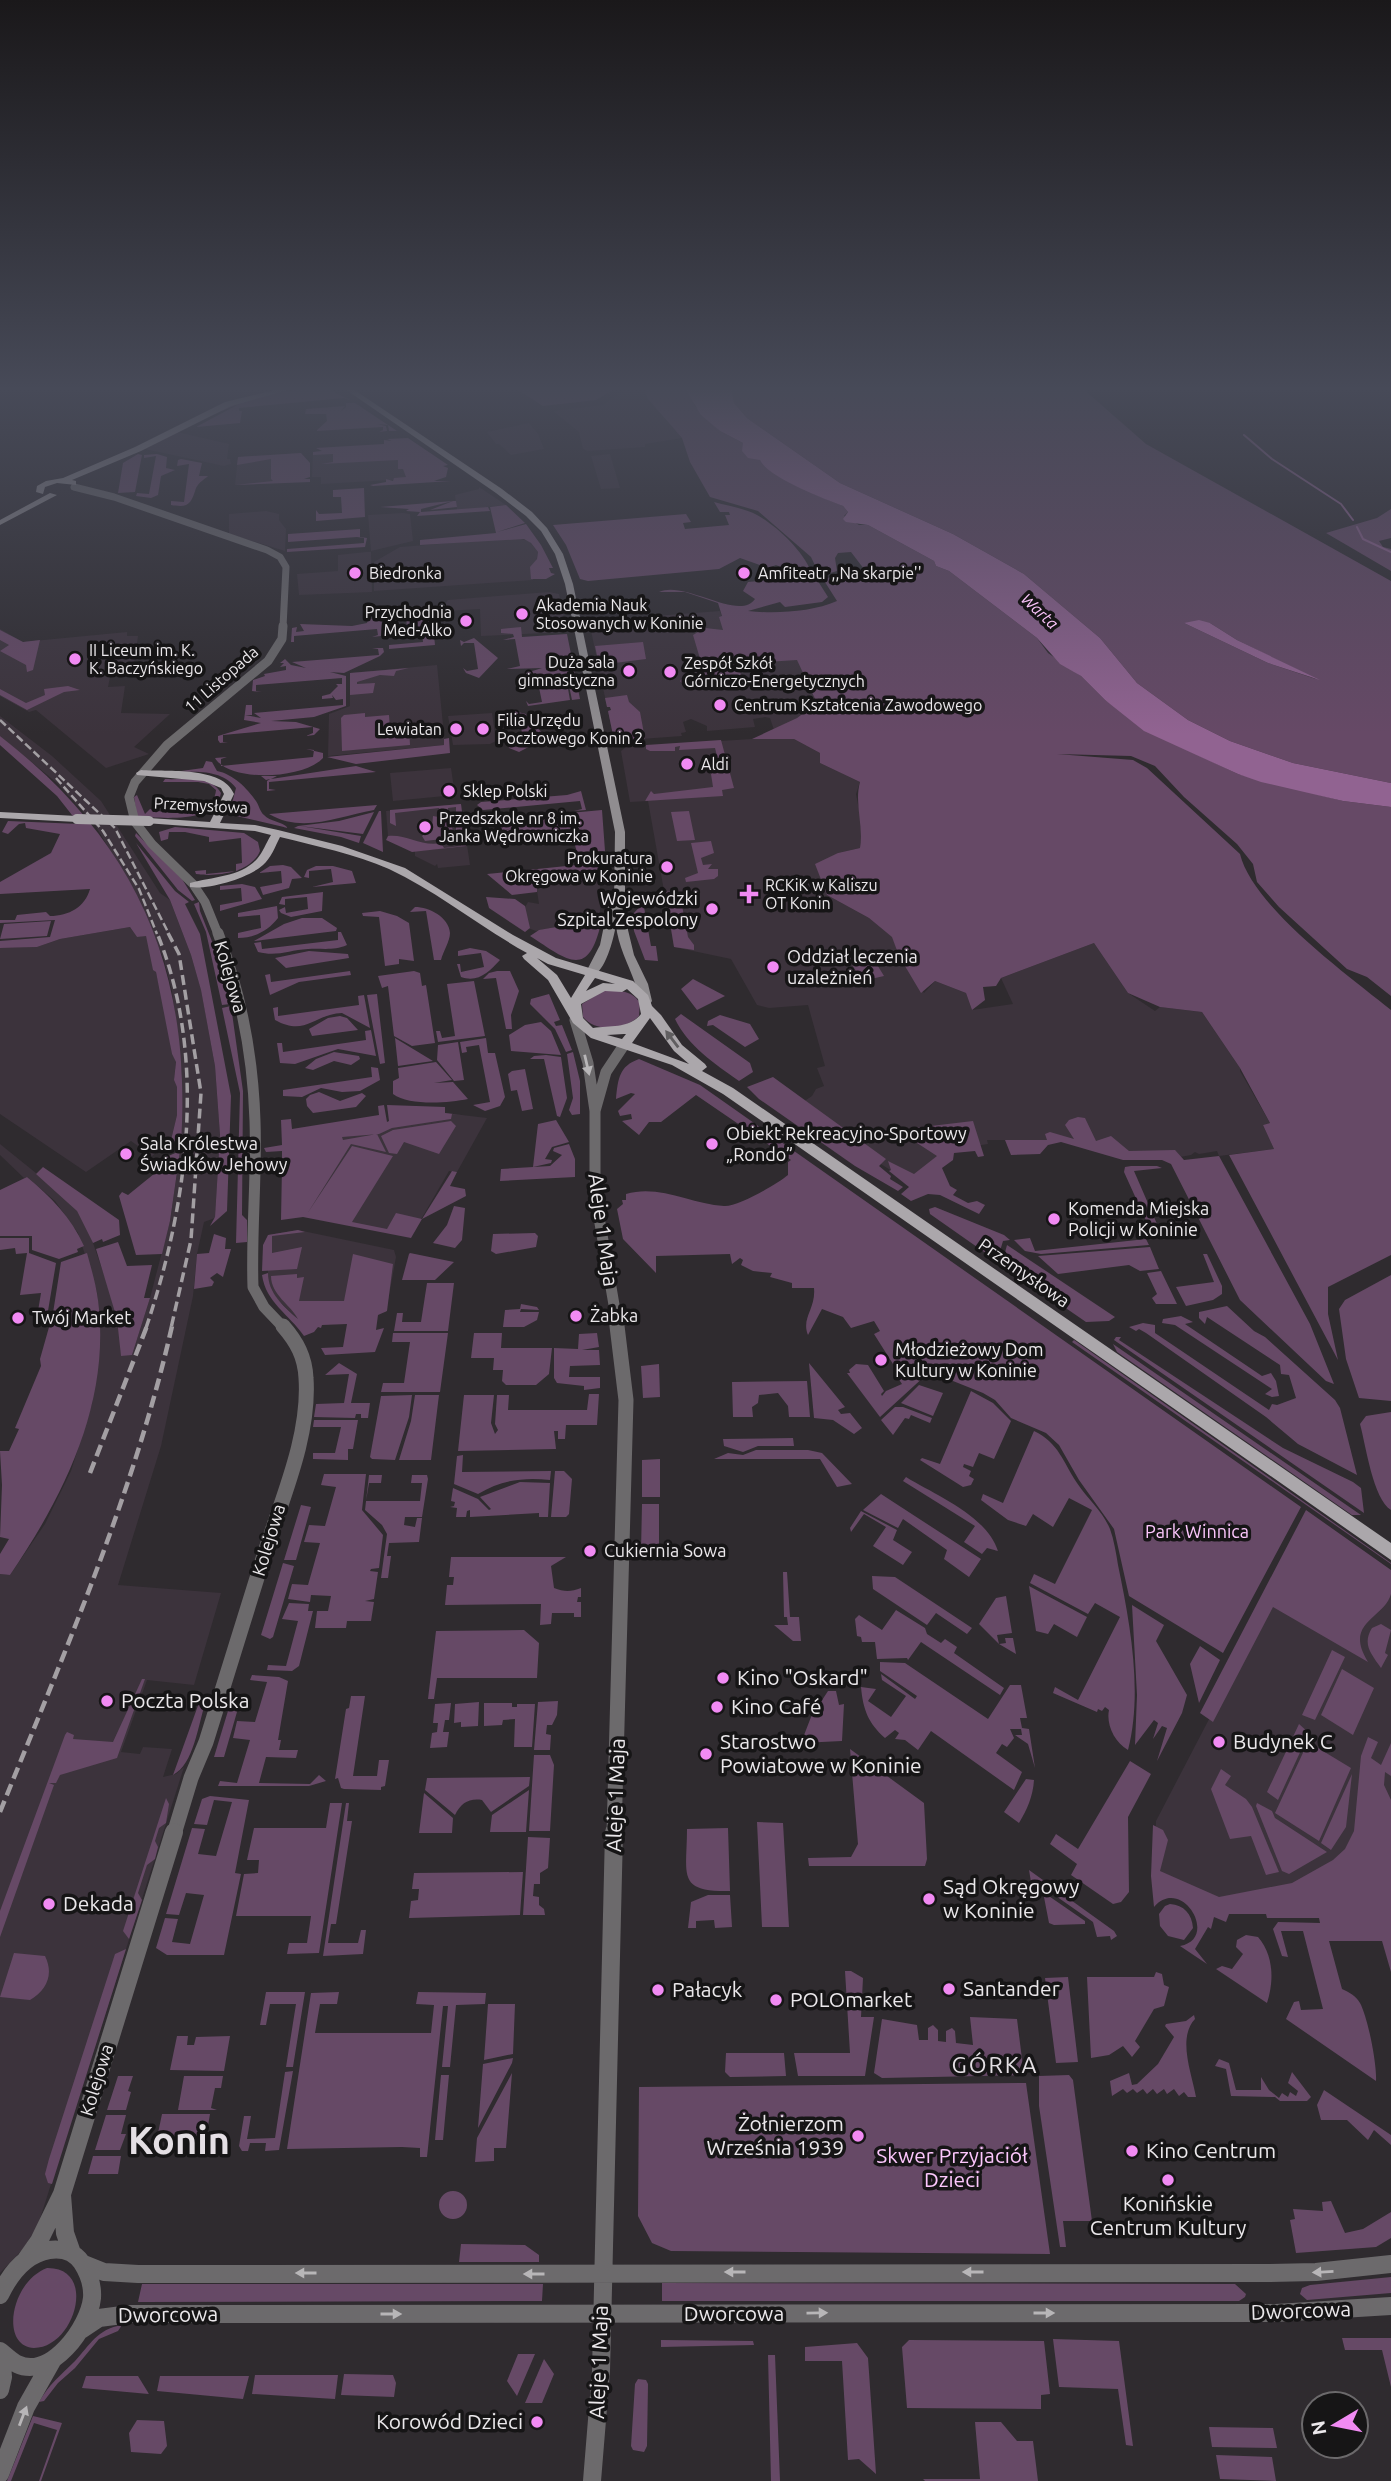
<svg xmlns="http://www.w3.org/2000/svg" width="1391" height="2481" font-family="Ubuntu,sans-serif">
	<style>
		.built { fill: #3c333c }
		.green { fill: #664966; fill-rule: evenodd }
		.water { fill: #916391 }
		.lines { fill: none; stroke-linecap: round; stroke-linejoin: round }
		.stream { stroke: #916391; stroke-width: 2 }
		.tertiary-far4 { stroke: #6c6a6c; stroke-width: 7 }
		.tertiary-far3 { stroke: #6c6a6c; stroke-width: 9 }
		.tertiary-far2 { stroke: #6c6a6c; stroke-width: 11 }
		.tertiary-far1 { stroke: #6c6a6c; stroke-width: 15 }
		.tertiary { stroke: #6c6a6c; stroke-width: 18 }
		.secondary { fill: #908d90; fill-rule: evenodd }
		.primary { fill: #aba7ab; fill-rule: evenodd }
		.rail-far2 { stroke: #a39fa3; stroke-width: 2.5; stroke-dasharray: 8 3.5; stroke-linecap: butt }
		.rail-far1 { stroke: #a39fa3; stroke-width: 3.5; stroke-dasharray: 10 5; stroke-linecap: butt }
		.rail { stroke: #a39fa3; stroke-width: 4.5; stroke-dasharray: 12 6; stroke-linecap: butt }
		.primary-bridge { stroke: #aba7ab; stroke-width: 10 }
		.oneway { fill: #605e60 }
		.oneway2 { fill: #b8b6b8 }
		.poi-dot { fill: #f18af3; stroke: #161516; stroke-width: 2.5 }
		.labels { text-anchor: middle; stroke-width: 7; stroke-linejoin: round; paint-order: stroke }
		.far-poi-label { font-size: 16px; fill: #ebe8eb; stroke: #161516; text-anchor: start }
		.far-water-label { font-size: 16px; font-style: italic; fill: #fcc5fc; stroke: #161516 }
		.far-street-label { font-size: 16px; fill: #ebe8eb; stroke: #161516 }
		.poi-label { font-size: 18px; fill: #ebe8eb; stroke: #161516; text-anchor: start }
		.street-label { font-size: 18px; fill: #ebe8eb; stroke: #161516 }
		.park-label { font-size: 18px; fill: #fdc7fd; stroke: #161516 }
		.near-street-label { font-size: 21px; fill: #ebe8eb; stroke: #161516 }
		.near-poi-label { font-size: 21px; fill: #ebe8eb; stroke: #161516; text-anchor: start }
		.near-park-label { font-size: 21px; fill: #fdc7fd; stroke: #161516 }
		.near-neighbourhood-label { font-size: 23px; letter-spacing: 2px; fill: #e4dfe4; stroke: #161516 }
		.near-town-label { font-size: 38px; font-weight: bold; fill: #e4dfe4; stroke: #161516 }
	</style>
	<rect width="100%" height="100%" fill="#2f2b2f"/>
	<path class="built" d="M 643,387 L 648,399 L 682,438 L 645,444 L 645,447 L 588,451 L 583,449 L 579,432 L 553,411 L 603,405 L 627,388 Z
		M 529,423 L 538,434 L 544,449 L 511,455 L 499,444 L 496,444 L 487,432 Z
		M 177,432 L 229,444 L 227,459 L 230,459 L 231,464 L 224,466 L 145,449 Z
		M 414,445 L 444,477 L 321,484 L 321,477 L 312,477 L 313,452 Z
		M 301,453 L 300,480 L 235,485 L 238,457 Z
		M 610,454 L 620,488 L 601,489 L 591,456 Z
		M 479,487 L 506,505 L 457,510 L 455,495 L 479,489 Z
		M 266,511 L 279,514 L 279,520 L 286,529 L 285,551 L 229,534 L 229,514 Z
		M 403,513 L 410,514 L 413,541 L 371,551 L 368,515 Z
		M 517,538 L 529,541 L 538,552 L 533,580 L 374,591 L 374,562 L 400,547 Z
		M 366,552 L 371,552 L 372,592 L 299,595 L 297,574 L 338,571 L 338,555 Z
		M 549,592 L 559,594 L 567,632 L 481,636 L 480,609 L 446,611 L 445,604 L 448,600 Z
		M 720,611 L 738,664 L 797,659 L 818,703 L 797,718 L 774,730 L 770,718 L 765,717 L 753,719 L 755,727 L 707,731 L 707,726 L 691,719 L 683,722 L 686,732 L 681,733 L 682,736 L 627,740 L 613,735 L 608,711 L 611,710 L 610,707 L 607,707 L 589,621 Z
		M 0,629 L 23,642 L 127,632 L 127,636 L 138,636 L 133,672 L 130,675 L 110,677 L 108,687 L 125,686 L 121,713 L 170,714 L 134,747 L 149,754 L 106,768 L 36,710 L 29,712 L 0,696 Z
		M 437,665 L 445,745 L 328,756 L 329,714 L 350,706 L 350,673 Z
		M 492,713 L 496,741 L 490,744 L 453,745 L 448,716 Z
		M 0,716 L 52,756 L 101,801 L 160,893 L 170,900 L 191,955 L 201,989 L 215,1066 L 220,1135 L 215,1218 L 204,1222 L 197,1254 L 193,1296 L 161,1446 L 118,1585 L 221,1593 L 194,1685 L 147,1680 L 121,1752 L 140,1754 L 143,1747 L 172,1749 L 163,1777 L 176,1774 L 184,1767 L 38,2225 L 23,2249 L 0,2273 L 0,1574 L 10,1575 L 45,1524 L 71,1471 L 92,1404 L 100,1324 L 97,1292 L 78,1233 L 55,1201 L 27,1177 L 24,1178 L 0,1155 L 0,1144 L 57,1190 L 77,1211 L 93,1243 L 111,1295 L 120,1333 L 121,1355 L 132,1355 L 150,1298 L 170,1221 L 181,1144 L 182,1072 L 172,991 L 164,960 L 138,897 L 95,825 L 57,783 L 0,736 Z
		M 752,739 L 794,739 L 820,753 L 820,763 L 860,782 L 856,794 L 863,831 L 860,848 L 838,853 L 827,895 L 869,918 L 893,937 L 899,956 L 924,993 L 935,981 L 966,993 L 972,1010 L 1013,1004 L 1001,978 L 1094,943 L 1128,993 L 1155,1011 L 1160,1007 L 1202,1012 L 1240,1068 L 1240,1071 L 1270,1123 L 1263,1125 L 1274,1149 L 1219,1156 L 1217,1151 L 1199,1154 L 1195,1152 L 1191,1155 L 1164,1160 L 1060,1140 L 987,1140 L 988,1144 L 955,1149 L 914,1185 L 783,1102 L 803,1102 L 812,1096 L 816,1089 L 824,1086 L 817,1068 L 825,1066 L 808,1005 L 769,1008 L 757,1005 L 731,959 L 674,947 L 648,801 L 630,802 L 621,751 L 626,747 Z
		M 451,768 L 455,795 L 393,801 L 390,773 Z
		M 461,804 L 470,865 L 438,868 L 437,864 L 435,866 L 415,856 L 415,851 L 437,849 L 415,850 L 388,836 L 386,811 Z
		M 597,878 L 600,880 L 600,922 L 570,924 L 536,931 L 528,928 L 524,909 L 528,902 L 539,904 L 536,884 Z
		M 130,927 L 137,937 L 146,935 L 164,1003 L 172,1054 L 176,1061 L 174,1080 L 177,1086 L 177,1115 L 171,1140 L 152,1156 L 131,1141 L 86,1172 L 0,1114 L 0,948 L 37,947 L 60,939 Z
		M 445,1113 L 487,1118 L 457,1172 L 449,1171 L 412,1235 L 308,1214 L 281,1216 L 291,1137 Z
		M 298,1230 L 394,1250 L 396,1257 L 386,1312 L 305,1326 L 276,1298 L 268,1281 L 268,1235 Z
		M 1309,1538 L 1391,1595 L 1391,1863 L 1239,1912 L 1154,1877 L 1156,1821 L 1268,1606 Z"/>
	<path class="green" d="M 315,387 L 324,387 L 352,401 L 344,398 L 239,408 L 239,411 L 242,411 L 240,423 L 196,427 L 239,404 L 212,415 L 224,407 L 267,394 Z
		M 618,387 L 596,400 L 543,406 L 515,388 Z
		M 643,387 L 684,387 L 689,391 L 695,406 L 720,431 L 743,443 L 760,460 L 814,494 L 843,506 L 848,512 L 844,516 L 859,525 L 868,525 L 934,561 L 936,566 L 949,571 L 1037,638 L 1048,653 L 1081,676 L 1105,700 L 1160,737 L 1238,774 L 1343,801 L 1391,807 L 1391,996 L 1367,977 L 1347,969 L 1279,907 L 1257,882 L 1253,864 L 1237,844 L 1184,797 L 1155,766 L 1131,756 L 1057,754 L 1133,760 L 1147,768 L 1240,854 C 1253,907 1348,975 1391,1010 L 1391,1255 L 1328,1287 L 1328,1314 L 1338,1360 L 1229,1155 L 1274,1149 L 1263,1125 L 1270,1123 L 1240,1068 L 1202,1012 L 1160,1007 L 1128,993 L 1094,943 L 1001,978 L 996,986 L 983,987 L 985,1000 L 972,1010 L 966,993 L 935,981 L 921,993 L 899,956 L 892,937 L 869,918 L 827,895 L 815,864 L 838,853 L 860,848 C 864,826 854,804 860,782 L 820,763 L 820,753 L 794,739 L 752,739 L 797,718 L 817,703 L 797,660 L 738,664 L 741,675 L 738,676 L 739,680 L 682,683 L 680,681 L 683,678 L 699,680 L 696,670 L 701,670 L 706,679 L 693,635 L 705,628 L 723,630 L 719,617 L 722,616 L 718,603 L 685,592 L 659,592 C 685,580 739,622 755,599 L 743,591 L 748,582 C 770,580 792,579 816,578 L 828,597 L 822,602 L 785,607 L 780,602 L 748,611 C 775,614 812,612 837,601 L 823,579 L 841,575 L 846,581 L 859,579 L 854,573 L 864,569 L 851,552 L 838,553 L 835,558 L 837,571 L 820,576 L 811,557 L 758,511 L 710,497 L 690,462 L 682,438 L 648,399 Z
		M 731,387 L 1081,387 L 1146,444 L 1391,581 L 1391,783 L 1293,763 L 1230,741 L 1188,720 L 1137,683 L 1100,638 L 1024,574 L 953,534 L 840,483 L 747,418 L 734,403 ZM 1184,623 L 1210,623 L 1237,640 L 1316,679 L 1268,663 Z
		M 346,403 L 355,403 L 397,431 L 389,431 L 388,425 L 377,424 L 386,426 L 387,431 L 379,432 L 383,430 L 383,427 L 316,431 L 327,421 L 326,414 L 305,414 L 306,409 L 345,406 L 340,412 L 346,407 Z
		M 408,438 L 448,465 L 443,466 L 448,468 L 446,477 L 434,481 L 451,481 L 373,486 L 370,485 L 386,482 L 386,479 L 393,481 L 394,478 L 406,477 L 403,469 L 398,469 L 398,460 L 321,464 L 333,462 L 333,454 L 313,455 L 313,452 L 322,451 L 316,448 L 384,444 L 384,440 L 392,441 L 387,439 Z
		M 301,453 L 310,463 L 310,477 L 304,479 L 310,479 L 310,482 L 235,485 L 273,481 L 271,479 L 271,459 L 237,465 L 238,457 Z
		M 138,454 L 142,455 L 135,492 L 118,493 L 123,463 Z
		M 157,454 L 167,457 L 166,468 L 175,470 L 161,476 L 158,495 L 151,498 L 136,496 L 137,493 L 149,494 L 156,456 L 144,458 L 144,455 Z
		M 181,459 L 202,463 L 199,476 L 208,476 C 205,479 199,482 196,488 C 191,504 189,508 171,505 L 171,501 L 184,502 L 189,464 L 177,466 L 178,460 Z
		M 364,488 L 365,517 L 316,521 L 316,510 L 319,514 L 342,513 L 341,497 L 333,497 L 333,490 Z
		M 453,501 L 421,509 L 421,512 L 488,507 L 490,511 L 417,516 L 420,512 L 406,511 L 409,509 L 380,507 L 453,501 L 456,501 L 457,507 L 430,510 Z
		M 714,502 C 728,506 744,508 757,515 C 777,526 802,550 811,571 L 803,576 L 776,565 L 768,568 L 740,558 L 719,569 L 588,581 L 580,579 L 566,545 L 553,525 L 686,514 L 691,522 L 683,523 L 685,529 L 729,525 L 725,515 L 730,515 L 729,512 L 720,512 Z
		M 506,505 L 525,523 L 497,532 L 526,524 L 541,545 L 553,568 L 549,568 L 551,573 L 555,574 L 546,579 L 531,579 L 530,567 L 537,559 L 538,552 L 531,543 L 524,539 L 420,545 L 420,540 L 496,533 L 490,507 Z
		M 1391,509 L 1391,538 L 1379,541 L 1383,547 L 1391,549 L 1391,571 L 1326,533 L 1377,518 Z
		M 360,529 L 360,537 L 367,538 L 365,547 L 287,552 L 287,549 L 364,543 L 364,538 L 357,537 L 288,542 L 288,534 Z
		M 425,604 L 395,609 L 431,606 L 435,645 L 389,649 L 389,645 L 423,642 L 422,633 L 407,630 L 406,614 L 411,613 L 411,610 L 390,615 L 387,610 Z
		M 382,618 L 381,636 L 372,637 L 378,635 L 377,629 L 294,636 L 294,642 L 291,642 L 292,628 L 297,627 L 296,632 L 304,631 L 300,624 L 352,626 L 367,623 L 368,619 Z
		M 521,627 L 522,637 L 567,634 L 580,699 L 572,700 L 568,681 L 560,673 L 557,674 L 567,683 L 570,700 L 528,706 L 526,701 L 529,704 L 542,702 L 536,673 L 523,674 L 542,668 L 507,669 L 520,666 L 515,639 L 503,640 L 514,637 L 513,634 L 501,633 L 501,629 Z
		M 0,630 L 23,642 L 40,640 L 33,670 L 27,672 L 26,665 L 0,651 L 9,645 L 0,640 Z
		M 474,638 L 498,658 L 479,678 L 466,673 L 463,668 L 467,671 L 478,669 L 474,643 L 464,643 L 461,646 L 460,640 L 464,642 Z
		M 643,642 L 646,659 L 599,665 L 595,646 Z
		M 372,648 L 383,648 L 384,652 L 380,656 L 344,673 L 330,672 L 346,676 L 346,706 L 314,717 L 271,721 L 296,722 L 320,729 L 314,735 L 306,736 L 313,733 L 313,727 L 223,735 L 223,742 L 228,742 L 220,743 L 218,740 L 218,736 L 261,723 L 244,720 L 246,705 L 252,705 L 252,715 L 245,715 L 261,718 L 254,713 L 343,705 L 343,699 L 336,700 L 332,695 L 333,698 L 322,699 L 322,696 L 330,694 L 338,686 L 336,684 L 342,684 L 342,678 L 256,685 L 256,691 L 262,692 L 252,691 L 253,680 L 265,676 L 264,674 L 286,670 L 286,666 L 280,667 L 284,663 L 280,663 L 285,659 L 291,665 L 306,668 L 292,662 L 379,655 L 378,649 Z
		M 409,668 L 396,671 L 394,676 L 380,675 L 357,682 L 357,684 L 375,683 L 373,693 L 350,695 L 350,673 Z
		M 68,686 L 80,690 L 64,692 L 27,710 L 0,695 L 0,689 L 26,703 L 45,695 L 44,689 Z
		M 627,695 L 629,702 L 640,712 L 645,739 L 627,740 L 613,735 L 608,711 L 611,710 L 610,707 L 607,707 L 605,698 Z
		M 514,711 L 526,714 L 527,720 L 548,737 L 519,752 L 509,748 L 508,744 L 511,747 L 524,746 L 519,714 L 504,714 Z
		M 365,713 L 365,717 L 389,715 L 390,729 L 409,727 L 410,745 L 342,751 L 341,718 L 344,715 Z
		M 0,736 C 138,843 192,970 181,1144 L 171,1140 L 177,1115 L 177,1087 L 174,1080 L 176,1062 L 172,1054 L 156,972 L 153,970 L 146,936 L 137,937 L 130,927 L 60,939 L 37,947 L 0,948 L 0,941 L 50,937 L 55,920 L 0,923 L 0,920 L 15,920 L 17,915 L 46,912 L 50,916 C 69,916 85,907 90,889 L 0,894 L 0,882 L 51,853 L 60,834 L 26,828 L 25,823 L 19,824 L 8,834 L 2,832 L 8,821 L 79,824 L 57,796 L 0,745 Z
		M 449,738 L 450,753 L 356,764 L 327,757 L 444,745 L 444,739 Z
		M 721,740 L 734,788 L 722,790 L 723,796 L 645,801 L 651,791 L 654,794 L 713,787 L 711,774 L 707,770 L 720,768 L 715,748 L 679,750 L 680,746 L 675,747 L 675,751 L 650,751 L 646,749 L 646,745 Z
		M 306,749 L 323,753 L 323,758 C 304,779 230,783 215,758 L 227,757 L 221,759 L 221,766 L 313,757 L 314,750 Z
		M 206,761 L 212,762 L 217,771 C 233,774 247,788 256,801 C 259,805 260,812 264,815 C 270,822 282,821 288,828 L 232,815 L 230,811 L 236,788 C 221,769 196,772 174,772 L 203,768 Z
		M 356,766 L 376,772 L 269,782 L 269,789 L 276,790 L 267,791 L 267,781 L 270,779 L 266,780 L 261,776 L 277,776 L 271,779 Z
		M 165,779 C 183,780 211,775 221,793 C 215,825 161,817 137,817 L 134,797 L 137,795 L 145,814 L 150,809 C 168,815 214,817 216,790 L 209,784 L 198,782 L 163,782 Z
		M 581,791 L 586,810 L 574,811 L 582,809 L 580,801 L 483,810 L 477,805 L 481,802 L 567,795 Z
		M 461,804 L 466,846 L 412,852 L 386,840 L 388,836 C 407,834 421,847 441,843 L 444,848 L 461,846 L 460,835 L 456,834 L 456,807 L 448,808 L 448,811 L 440,811 L 439,808 L 395,813 L 396,826 L 390,823 L 390,810 Z
		M 377,805 L 374,810 C 339,816 303,834 269,814 Z
		M 602,810 L 605,851 L 577,852 L 573,839 L 584,838 L 581,827 L 583,837 L 573,838 L 581,836 L 579,828 L 487,836 L 513,828 L 487,835 L 486,830 L 500,828 L 497,820 L 507,819 L 515,827 L 542,818 L 580,827 L 556,820 L 559,814 Z
		M 379,811 L 381,811 L 383,852 L 363,843 Z
		M 689,811 L 695,840 L 677,841 L 671,812 Z
		M 374,812 L 363,834 L 300,826 L 361,836 L 359,843 L 341,837 L 294,828 L 298,826 L 339,821 Z
		M 433,816 L 450,819 L 453,831 L 442,839 L 425,841 L 422,836 L 432,827 Z
		M 175,827 L 244,833 L 258,842 L 260,851 C 251,873 217,877 196,874 L 195,871 L 206,870 L 206,874 L 236,871 L 236,864 L 242,863 L 241,838 L 209,842 L 209,837 L 185,832 L 169,832 L 168,839 L 161,841 L 159,832 Z
		M 136,833 L 182,879 L 195,900 L 192,901 L 178,890 L 135,836 Z
		M 711,841 L 714,853 L 701,858 L 703,865 L 712,864 L 708,869 L 718,869 L 718,876 L 714,879 L 686,882 L 685,878 L 698,873 L 691,843 Z
		M 136,843 L 175,891 L 189,902 L 185,904 L 200,934 L 231,1096 L 227,1211 L 210,1226 L 215,1217 L 220,1135 L 215,1066 L 201,990 L 191,955 L 170,900 Z
		M 587,854 L 603,866 L 600,880 L 537,884 L 537,892 L 512,895 L 487,874 L 586,864 Z
		M 283,865 L 291,867 L 302,878 L 292,879 L 289,888 L 263,895 L 260,887 L 282,883 L 281,871 L 259,873 L 270,866 Z
		M 333,866 L 352,871 L 356,883 L 312,887 L 333,882 L 331,869 L 309,871 L 309,878 L 304,877 L 307,870 L 316,866 Z
		M 242,884 L 255,887 L 262,899 L 220,911 L 220,905 L 242,901 L 241,888 L 220,890 L 220,886 Z
		M 671,891 L 680,895 L 688,937 L 694,945 L 694,950 L 674,947 L 665,892 Z
		M 323,892 L 322,911 L 291,917 L 281,913 L 279,910 L 285,907 L 286,913 L 308,909 L 307,897 L 285,899 L 285,905 L 279,904 L 282,897 Z
		M 486,897 L 515,899 L 525,906 L 530,928 L 525,932 L 489,908 Z
		M 647,899 L 649,904 L 644,907 L 651,946 L 656,946 L 658,961 L 645,960 L 634,931 L 633,914 Z
		M 199,902 L 200,911 L 217,954 L 230,1004 L 222,1005 L 206,932 L 194,904 Z
		M 277,906 L 278,918 C 268,931 254,938 238,938 L 238,933 L 261,928 L 260,915 L 238,917 L 238,913 Z
		M 415,907 C 429,907 449,917 450,933 C 450,941 443,952 441,960 L 434,960 L 426,911 L 410,912 Z
		M 380,911 L 397,916 L 409,923 L 414,961 L 399,959 L 399,964 L 385,966 L 379,917 L 363,916 L 362,913 Z
		M 302,918 L 322,918 L 337,928 L 336,931 L 254,941 L 284,924 Z
		M 51,921 L 47,936 L 0,939 L 4,924 Z
		M 590,921 L 601,923 C 588,981 566,959 530,936 L 539,930 Z
		M 338,932 L 341,932 L 347,945 C 333,951 323,948 308,949 C 289,950 277,957 258,952 L 254,943 L 261,942 L 262,949 L 338,940 Z
		M 470,948 L 486,951 L 500,960 C 489,972 478,983 461,977 L 457,964 L 460,964 L 461,972 L 484,967 L 481,953 L 458,956 L 458,951 Z
		M 309,951 L 348,954 L 349,958 L 286,968 L 275,958 Z
		M 870,953 L 884,976 L 862,981 L 848,958 Z
		M 350,971 L 351,975 L 299,982 L 270,995 L 265,975 L 270,974 L 271,982 Z
		M 414,971 L 420,973 L 422,986 L 426,985 L 435,1043 L 412,1046 L 394,1036 L 388,986 L 382,988 L 378,976 Z
		M 497,971 L 510,971 L 519,991 L 511,1015 L 512,1029 L 506,1029 L 496,978 L 483,979 L 489,973 Z
		M 693,979 L 725,996 L 697,1010 L 681,989 Z
		M 474,981 L 485,1036 L 438,1042 L 436,1031 L 440,1031 L 442,1038 L 455,1036 L 447,984 Z
		M 605,990 C 620,991 632,990 640,1003 L 639,1016 C 625,1030 596,1033 583,1017 L 582,1004 Z
		M 377,994 L 385,1063 L 380,1064 L 367,995 Z
		M 549,994 L 560,1020 L 554,1022 L 556,1026 L 562,1025 L 572,1050 L 566,1052 L 555,1029 L 530,1004 L 531,999 Z
		M 364,995 L 370,1028 L 342,1013 C 314,1014 306,1037 275,1020 L 273,1008 L 278,1007 L 278,1016 L 359,1005 L 358,996 Z
		M 231,1006 L 243,1091 L 242,1215 L 247,1220 L 247,1242 L 236,1243 L 240,1093 L 222,1008 Z
		M 681,1014 L 750,1063 L 753,1072 L 739,1081 C 715,1064 688,1046 675,1019 Z
		M 720,1015 L 750,1024 L 759,1039 L 745,1047 L 713,1025 L 707,1026 L 708,1021 Z
		M 340,1016 L 347,1018 L 358,1030 L 312,1036 L 309,1029 L 328,1018 Z
		M 541,1022 L 551,1031 L 561,1055 L 511,1051 L 509,1035 L 525,1025 Z
		M 371,1030 L 376,1056 L 338,1049 L 295,1064 L 280,1063 L 277,1043 L 282,1043 L 283,1052 L 366,1040 L 365,1031 Z
		M 395,1038 L 433,1061 L 398,1066 Z
		M 486,1038 L 488,1053 L 495,1053 L 505,1097 L 500,1106 L 485,1111 L 473,1105 L 490,1102 L 479,1045 L 466,1047 L 467,1052 L 462,1053 L 460,1042 Z
		M 458,1042 L 464,1080 L 454,1081 L 437,1060 L 438,1045 Z
		M 334,1052 L 359,1056 L 360,1059 L 351,1065 L 334,1061 L 313,1070 L 305,1068 L 316,1059 Z
		M 573,1052 L 580,1081 L 580,1114 L 572,1115 L 569,1110 L 573,1098 L 567,1054 Z
		M 546,1055 L 561,1057 L 567,1098 L 560,1117 L 557,1116 L 544,1059 L 530,1059 L 534,1056 Z
		M 639,1059 L 700,1085 L 1301,1507 L 1223,1653 L 1129,1596 L 1114,1529 L 1079,1480 L 1059,1445 L 1046,1433 L 1011,1418 L 995,1400 L 983,1393 L 948,1379 L 942,1366 L 938,1364 L 880,1417 L 847,1373 L 850,1373 L 849,1370 L 856,1364 L 868,1365 L 884,1391 L 881,1394 L 882,1396 L 886,1391 L 902,1384 L 898,1378 L 906,1374 L 898,1362 L 893,1364 L 874,1334 L 880,1331 L 874,1321 L 851,1328 L 843,1317 L 822,1309 L 808,1335 C 801,1318 816,1309 814,1288 L 792,1288 L 792,1283 L 770,1277 L 772,1273 L 753,1271 L 741,1265 L 743,1260 L 740,1258 L 732,1264 L 730,1254 L 656,1256 L 656,1273 L 623,1239 L 617,1209 L 623,1204 L 622,1200 L 626,1200 L 626,1194 C 659,1184 691,1204 724,1206 C 738,1207 777,1184 788,1175 L 788,1162 L 791,1160 L 696,1095 L 661,1122 L 649,1122 L 639,1135 L 622,1121 L 632,1119 L 631,1114 L 620,1116 L 618,1111 L 635,1094 L 631,1093 L 616,1099 C 618,1079 619,1066 639,1059 Z
		M 436,1062 L 452,1080 L 434,1083 L 453,1082 L 468,1099 C 448,1103 409,1106 393,1094 L 393,1081 L 399,1078 L 398,1068 Z
		M 371,1067 L 378,1068 L 380,1080 L 360,1091 L 342,1092 L 321,1088 L 302,1097 L 283,1096 L 283,1090 L 372,1077 Z
		M 525,1069 L 533,1109 L 522,1111 L 517,1090 L 511,1091 L 508,1074 L 512,1071 Z
		M 773,1077 L 886,1159 L 879,1166 L 891,1176 L 890,1179 L 903,1187 L 898,1191 L 855,1166 L 759,1099 L 747,1087 Z
		M 319,1092 L 340,1101 L 362,1093 L 366,1096 L 356,1107 L 313,1113 L 307,1106 L 306,1099 L 310,1095 Z
		M 384,1105 L 387,1122 L 389,1121 L 387,1105 L 445,1107 L 445,1113 L 462,1115 L 452,1114 L 451,1119 L 392,1128 L 379,1134 L 342,1137 L 343,1140 L 377,1134 L 386,1152 L 351,1144 L 307,1214 L 352,1146 L 393,1156 L 352,1222 L 387,1229 L 396,1213 L 422,1219 L 452,1171 L 457,1172 L 450,1186 L 465,1189 L 466,1196 L 422,1219 L 411,1238 L 303,1217 L 281,1220 L 282,1166 L 266,1168 L 265,1164 L 282,1162 L 282,1151 L 266,1152 L 264,1148 L 282,1145 L 281,1120 L 291,1119 L 292,1129 L 379,1115 L 378,1106 Z
		M 1078,1117 L 1085,1118 L 1096,1141 L 1111,1136 L 1129,1151 L 1175,1150 L 1184,1160 L 1219,1156 L 1310,1324 L 1334,1384 L 1326,1381 L 1240,1300 L 1171,1164 L 1162,1160 L 1123,1160 L 1061,1142 L 1048,1145 L 1040,1154 L 1011,1155 L 1005,1140 L 1047,1140 L 1045,1134 L 1050,1132 L 1074,1139 L 1065,1125 L 1069,1120 Z
		M 556,1120 L 569,1142 L 552,1147 L 545,1159 L 552,1160 L 551,1163 L 533,1167 L 538,1124 Z
		M 451,1121 L 456,1126 L 439,1154 L 404,1142 L 397,1154 L 389,1153 L 381,1136 L 393,1130 Z
		M 973,1121 L 984,1156 L 978,1157 L 975,1151 L 954,1153 L 953,1160 L 942,1168 L 950,1186 L 957,1190 L 953,1195 L 968,1203 L 977,1201 L 985,1205 L 979,1214 L 940,1195 L 928,1194 L 911,1201 L 901,1194 L 909,1187 L 889,1171 L 891,1170 L 888,1161 L 914,1174 L 937,1156 L 897,1130 Z
		M 569,1144 L 575,1159 L 575,1177 L 500,1181 L 501,1169 L 550,1166 L 562,1155 L 553,1151 L 554,1148 Z
		M 180,1151 L 170,1221 L 162,1254 L 136,1255 L 119,1196 L 122,1192 L 128,1195 L 170,1161 L 166,1157 Z
		M 1131,1166 L 1157,1166 L 1162,1168 L 1134,1171 L 1157,1224 L 1148,1225 L 1124,1172 L 1125,1167 Z
		M 43,1167 L 119,1220 L 120,1235 L 103,1242 L 102,1239 L 93,1243 L 77,1211 L 36,1174 Z
		M 27,1177 C 51,1197 71,1217 84,1246 L 77,1249 L 78,1252 L 59,1259 L 32,1250 L 32,1236 L 0,1236 L 0,1190 Z
		M 454,1206 L 465,1208 L 462,1240 L 455,1248 L 433,1243 L 447,1225 Z
		M 935,1207 L 1004,1235 L 1010,1240 L 1003,1241 L 997,1261 L 930,1214 L 929,1209 Z
		M 298,1230 L 305,1232 L 272,1236 L 272,1253 L 302,1247 L 297,1269 L 262,1271 L 263,1245 L 268,1235 Z
		M 535,1233 L 538,1236 L 536,1247 L 496,1254 L 491,1251 L 493,1234 Z
		M 214,1234 L 226,1238 L 225,1249 L 231,1249 L 223,1277 L 217,1273 L 210,1278 L 214,1282 L 212,1286 L 194,1289 L 197,1254 L 209,1253 Z
		M 0,1238 L 29,1238 L 29,1253 L 56,1263 L 48,1311 L 38,1311 L 41,1293 L 20,1295 L 27,1253 L 16,1254 L 15,1248 L 0,1250 Z
		M 1030,1238 L 1035,1251 L 1146,1239 L 1149,1245 L 1041,1254 L 1025,1251 L 1014,1240 Z
		M 118,1242 L 127,1266 L 152,1265 L 144,1298 L 150,1298 L 132,1355 L 121,1356 L 117,1319 L 96,1249 Z
		M 1007,1245 L 1115,1317 L 1109,1321 L 1086,1322 L 1002,1264 Z
		M 1150,1247 L 1159,1269 L 1140,1271 L 1129,1265 L 1058,1274 L 1038,1256 Z
		M 87,1253 C 91,1268 96,1284 98,1300 C 111,1402 65,1494 10,1575 L 0,1574 L 0,1554 L 9,1539 L 0,1537 L 2,1485 L 0,1451 L 9,1451 L 19,1429 L 15,1428 L 41,1366 L 40,1359 L 53,1313 L 61,1262 Z
		M 353,1254 L 393,1264 L 387,1311 L 378,1315 L 376,1330 L 384,1328 L 375,1352 L 325,1355 L 321,1348 L 343,1347 L 347,1324 L 322,1325 L 321,1328 L 318,1327 L 314,1332 L 304,1336 C 289,1314 266,1303 262,1275 L 268,1273 C 268,1293 284,1307 298,1319 C 291,1305 271,1295 271,1276 L 297,1274 L 297,1278 L 304,1277 L 299,1301 L 344,1301 Z
		M 409,1254 L 410,1253 L 454,1262 L 435,1280 L 402,1280 Z
		M 1203,1254 L 1207,1254 L 1222,1286 L 1222,1294 L 1213,1300 L 1186,1306 L 1176,1287 L 1214,1282 Z
		M 1161,1271 L 1177,1304 L 1156,1304 L 1152,1298 L 1157,1294 L 1147,1273 Z
		M 1391,1275 L 1391,1401 L 1359,1398 L 1346,1359 L 1339,1309 L 1345,1300 Z
		M 427,1283 L 454,1283 L 448,1331 L 394,1331 L 397,1313 L 403,1313 L 402,1322 L 421,1322 Z
		M 521,1304 L 537,1307 L 539,1310 L 521,1309 L 520,1312 L 539,1312 L 537,1320 L 524,1327 L 503,1327 L 505,1310 L 520,1309 Z
		M 1227,1306 L 1254,1331 L 1265,1337 L 1335,1400 L 1340,1408 L 1357,1475 L 1298,1444 L 1266,1417 L 1146,1333 L 1139,1329 L 1136,1331 L 1129,1327 L 1143,1323 L 1155,1325 L 1155,1333 L 1269,1410 L 1272,1404 L 1277,1405 L 1296,1398 L 1289,1375 L 1281,1374 L 1280,1365 L 1207,1317 L 1205,1324 L 1199,1318 L 1199,1312 Z
		M 1181,1316 L 1193,1322 L 1185,1324 L 1262,1376 L 1271,1373 L 1276,1381 L 1279,1396 L 1272,1397 L 1265,1394 L 1272,1389 L 1175,1325 L 1162,1323 L 1163,1319 Z
		M 393,1333 L 448,1333 L 440,1392 L 381,1392 L 383,1383 L 404,1383 L 410,1342 L 392,1342 Z
		M 474,1333 L 502,1333 L 501,1348 L 552,1348 L 549,1374 L 536,1385 L 506,1385 L 502,1381 L 503,1370 L 493,1370 L 494,1358 L 471,1358 Z
		M 597,1333 L 599,1347 L 582,1350 L 599,1350 L 600,1365 L 570,1366 L 569,1377 L 600,1377 L 600,1388 L 584,1390 L 584,1386 L 557,1383 L 554,1378 L 554,1348 L 578,1349 L 579,1334 Z
		M 1116,1337 L 1121,1337 L 1119,1340 L 1283,1448 L 1353,1482 L 1361,1488 L 1364,1513 L 1114,1340 Z
		M 1074,1340 L 1391,1563 L 1391,1564 L 1072,1342 Z
		M 1113,1344 L 1361,1515 L 1352,1515 L 1117,1352 Z
		M 339,1363 L 357,1374 L 351,1403 L 370,1403 L 368,1418 L 361,1418 L 361,1414 L 356,1414 L 355,1418 L 314,1417 L 316,1404 L 344,1403 L 349,1374 L 325,1375 Z
		M 809,1363 L 845,1407 L 838,1410 L 841,1414 L 850,1413 L 862,1428 L 854,1434 L 833,1420 L 814,1418 Z
		M 659,1364 L 660,1397 L 643,1398 L 641,1366 Z
		M 807,1381 L 810,1417 L 789,1417 L 788,1406 L 778,1393 L 759,1395 L 758,1403 L 752,1407 L 753,1417 L 733,1417 L 732,1382 Z
		M 919,1385 L 943,1393 L 933,1416 L 901,1403 Z
		M 971,1391 L 993,1403 L 1011,1421 L 994,1459 L 979,1453 L 973,1467 L 964,1464 L 963,1467 L 971,1471 L 969,1476 L 974,1479 L 971,1485 L 963,1487 L 920,1460 L 922,1458 L 940,1464 Z
		M 589,1394 L 599,1394 L 597,1425 L 566,1425 L 565,1439 L 558,1439 L 558,1431 L 554,1431 L 556,1449 L 458,1451 L 464,1395 L 494,1395 L 491,1423 L 495,1434 L 498,1430 L 495,1424 L 497,1395 L 509,1395 L 508,1410 L 587,1410 Z
		M 412,1395 L 409,1417 L 395,1460 L 372,1459 L 370,1457 L 381,1396 Z
		M 415,1395 L 439,1395 L 431,1460 L 399,1460 L 411,1421 Z
		M 895,1407 L 903,1407 L 932,1418 L 930,1423 L 911,1415 L 909,1419 L 905,1418 L 893,1435 L 881,1420 Z
		M 1391,1412 L 1391,1510 C 1373,1499 1366,1446 1360,1424 L 1366,1416 Z
		M 314,1420 L 358,1420 L 353,1449 L 348,1449 L 348,1460 L 313,1459 L 313,1453 L 335,1453 L 341,1427 L 313,1427 Z
		M 1034,1431 C 1059,1443 1063,1462 1077,1483 C 1089,1501 1102,1510 1110,1529 C 1114,1540 1116,1553 1118,1565 C 1130,1623 1143,1692 1128,1750 C 1114,1742 1106,1724 1109,1710 L 1105,1707 L 1102,1711 L 1098,1709 L 1097,1712 L 1053,1693 L 1055,1687 L 1078,1700 L 1120,1617 L 1095,1603 L 1088,1614 L 1030,1583 L 1034,1574 L 1055,1584 L 1092,1510 L 1069,1498 L 1053,1527 L 1033,1514 L 1026,1526 L 1008,1520 L 981,1500 L 983,1494 L 1003,1503 Z
		M 793,1438 L 794,1446 L 758,1446 L 743,1452 L 724,1446 L 723,1439 Z
		M 756,1450 L 808,1450 L 822,1453 L 852,1484 L 837,1487 L 820,1459 L 714,1459 L 728,1453 L 743,1455 Z
		M 463,1455 L 462,1472 L 551,1471 L 550,1480 C 524,1477 501,1480 478,1494 L 454,1484 L 457,1456 Z
		M 660,1459 L 660,1497 L 642,1497 L 642,1460 Z
		M 555,1471 L 564,1471 L 572,1479 L 569,1514 L 566,1517 L 551,1517 Z
		M 324,1474 L 366,1474 L 362,1510 L 383,1535 L 379,1568 L 371,1569 L 370,1571 L 378,1572 L 374,1599 L 365,1601 L 374,1602 L 371,1621 L 347,1621 L 346,1628 L 315,1628 L 317,1611 L 328,1611 L 331,1596 L 311,1595 L 310,1602 L 288,1599 L 292,1584 L 308,1585 L 320,1543 L 304,1542 L 309,1525 L 325,1526 L 336,1487 L 321,1485 Z
		M 369,1475 L 382,1475 L 381,1483 L 369,1483 L 366,1501 L 420,1501 L 422,1483 L 411,1483 L 412,1475 L 427,1475 L 428,1479 L 422,1517 L 405,1517 L 404,1525 L 415,1527 L 417,1518 L 422,1518 L 419,1542 L 389,1543 L 387,1556 L 391,1556 L 388,1578 L 381,1578 L 387,1534 L 382,1525 L 365,1510 Z
		M 906,1477 C 937,1496 986,1515 998,1551 L 987,1548 L 982,1554 L 964,1542 L 975,1526 L 903,1481 Z
		M 520,1482 L 550,1483 L 548,1517 L 539,1517 L 539,1513 L 470,1517 L 470,1510 L 467,1511 L 466,1517 L 456,1517 L 457,1508 L 450,1507 L 454,1506 L 455,1502 L 451,1501 L 453,1488 L 478,1499 L 489,1510 L 491,1509 L 480,1497 Z
		M 881,1494 L 981,1559 L 969,1577 L 944,1559 L 947,1550 L 903,1519 L 898,1528 L 863,1510 Z
		M 642,1504 L 659,1504 L 659,1551 L 641,1551 Z
		M 301,1505 L 311,1507 L 296,1560 L 284,1560 Z
		M 1306,1510 L 1391,1570 C 1391,1577 1391,1587 1391,1594 C 1384,1619 1343,1622 1368,1662 L 1273,1607 L 1213,1722 L 1200,1713 Z
		M 861,1511 L 897,1530 L 893,1540 L 912,1552 L 903,1565 L 873,1546 L 886,1527 L 864,1514 L 851,1532 L 850,1528 Z
		M 451,1557 L 566,1557 L 551,1566 L 554,1588 C 564,1592 571,1592 581,1588 L 581,1597 L 578,1597 L 577,1602 L 581,1602 L 581,1617 L 574,1617 L 574,1613 L 552,1613 L 551,1624 L 540,1625 L 541,1604 L 445,1605 L 447,1585 L 453,1585 L 454,1577 L 449,1577 Z
		M 283,1563 L 294,1566 L 273,1637 L 270,1639 L 261,1635 Z
		M 783,1572 L 787,1572 L 790,1617 L 799,1617 L 801,1641 L 793,1641 L 774,1625 L 788,1625 L 787,1617 L 784,1617 Z
		M 872,1576 L 895,1577 L 972,1628 L 967,1634 L 936,1613 L 927,1625 L 873,1589 Z
		M 1029,1586 L 1087,1617 L 1077,1637 L 1054,1624 L 1048,1634 L 1036,1631 Z
		M 1006,1596 L 1012,1633 L 997,1635 L 999,1644 L 1006,1643 L 1005,1638 L 1013,1638 L 1016,1654 L 999,1644 L 979,1624 L 996,1598 Z
		M 289,1603 L 309,1604 L 308,1611 L 313,1611 L 299,1666 L 292,1671 L 267,1670 L 268,1665 L 286,1666 L 298,1621 L 282,1619 Z
		M 1132,1605 L 1164,1625 L 1156,1641 L 1187,1695 L 1182,1713 L 1157,1761 L 1167,1728 L 1162,1726 L 1153,1739 L 1158,1723 L 1154,1720 L 1135,1745 L 1137,1695 Z
		M 896,1610 L 925,1628 L 927,1634 L 941,1643 L 945,1639 L 957,1647 L 954,1653 L 1004,1688 L 1000,1695 L 921,1642 L 908,1660 L 907,1658 L 877,1659 L 875,1642 L 862,1642 L 861,1637 L 857,1636 L 855,1619 L 859,1615 L 882,1630 Z
		M 1381,1624 L 1391,1630 L 1385,1653 L 1388,1655 L 1381,1668 C 1371,1654 1362,1644 1372,1628 Z
		M 524,1630 L 539,1643 L 537,1678 L 437,1678 L 434,1699 L 428,1699 L 436,1631 Z
		M 1200,1646 L 1220,1660 L 1199,1703 L 1190,1664 Z
		M 1332,1650 L 1345,1657 L 1315,1720 L 1302,1715 Z
		M 880,1662 L 905,1663 L 988,1719 L 1010,1685 L 1021,1685 L 1027,1718 L 1020,1718 L 1022,1728 L 1029,1729 L 1035,1768 L 1028,1744 L 1015,1735 L 1022,1735 L 1021,1729 L 1010,1729 L 1014,1738 L 1007,1747 L 1002,1744 L 996,1753 L 1022,1772 L 1014,1790 L 931,1731 L 918,1750 L 905,1740 L 895,1739 L 899,1733 L 895,1730 L 885,1738 C 868,1723 863,1709 861,1687 L 876,1689 L 868,1701 L 891,1717 L 906,1696 L 882,1680 L 881,1674 L 915,1699 L 917,1696 L 880,1671 Z
		M 1342,1669 L 1374,1688 L 1353,1735 L 1321,1715 Z
		M 252,1675 L 279,1677 L 288,1681 L 278,1740 L 281,1740 L 279,1750 L 298,1750 L 296,1758 L 266,1757 L 259,1783 L 310,1784 L 319,1775 L 326,1781 L 309,1786 L 218,1786 L 220,1781 L 237,1783 L 250,1740 L 233,1738 L 237,1721 L 255,1722 L 267,1682 L 250,1680 Z
		M 142,1679 L 145,1679 L 117,1758 L 60,1775 L 56,1783 L 49,1783 L 54,1785 L 0,1937 L 0,1911 L 65,1735 L 67,1732 L 74,1735 L 73,1739 L 113,1742 Z
		M 828,1691 L 836,1691 L 839,1705 L 844,1704 L 842,1741 L 801,1743 L 811,1717 Z
		M 351,1696 L 365,1696 L 353,1776 L 377,1776 L 379,1760 L 389,1760 L 385,1786 L 381,1787 L 381,1790 L 344,1789 L 341,1788 L 338,1778 L 335,1779 L 346,1709 L 349,1708 Z
		M 200,1700 L 205,1704 C 198,1725 194,1764 173,1775 Z
		M 231,1701 L 238,1702 L 239,1705 L 224,1757 L 214,1757 Z
		M 558,1701 L 557,1715 L 552,1725 L 547,1725 L 546,1734 L 551,1735 L 550,1750 L 534,1750 L 538,1702 Z
		M 479,1702 L 478,1726 L 461,1727 L 461,1722 L 454,1723 L 455,1704 Z
		M 451,1703 L 449,1720 L 445,1720 L 443,1732 L 449,1732 L 447,1747 L 430,1748 L 432,1733 L 437,1732 L 438,1723 L 433,1723 L 435,1704 Z
		M 484,1703 L 512,1703 L 512,1707 L 517,1707 L 517,1704 L 535,1704 L 532,1747 L 514,1747 L 515,1719 L 503,1720 L 502,1725 L 484,1726 Z
		M 1299,1724 L 1309,1733 L 1278,1800 L 1267,1792 Z
		M 1368,1737 L 1378,1742 L 1371,1758 L 1381,1765 L 1391,1743 L 1391,1776 L 1385,1772 L 1384,1785 L 1391,1800 L 1391,1972 L 1382,1941 L 1329,1941 L 1342,1989 C 1349,1992 1356,1996 1360,2003 C 1368,2018 1377,2064 1376,2081 L 1286,2019 L 1294,2002 L 1299,2001 L 1301,2010 L 1323,2009 L 1303,1931 L 1281,1931 L 1288,1957 L 1282,1956 L 1273,1929 L 1278,1922 L 1320,1923 L 1319,1918 L 1267,1918 L 1266,1914 L 1229,1914 L 1226,1922 L 1214,1917 L 1211,1929 L 1208,1927 L 1195,1949 L 1207,1964 L 1180,1946 C 1220,1939 1182,1875 1154,1907 L 1151,1876 L 1153,1825 L 1163,1830 L 1168,1840 L 1160,1871 L 1219,1897 L 1292,1883 L 1333,1860 L 1345,1849 L 1354,1831 L 1361,1756 Z
		M 1308,1742 L 1351,1768 L 1319,1841 L 1275,1813 Z
		M 850,1749 L 924,1803 L 927,1859 L 925,1866 L 809,1866 L 808,1858 L 851,1857 L 858,1844 Z
		M 534,1755 L 550,1755 L 554,1765 L 550,1831 L 529,1831 Z
		M 1130,1761 L 1151,1774 L 1128,1817 L 1129,1892 L 1121,1902 L 1113,1904 L 1071,1875 L 1077,1864 L 1050,1844 L 1056,1834 L 1078,1849 Z
		M 1221,1769 L 1231,1776 L 1225,1785 L 1246,1799 L 1252,1807 L 1279,1872 L 1266,1875 L 1251,1836 L 1230,1839 L 1211,1789 Z
		M 1352,1774 L 1346,1827 L 1331,1850 L 1321,1843 Z
		M 530,1777 L 529,1786 L 491,1812 L 482,1800 C 469,1798 461,1803 455,1815 L 425,1790 L 427,1778 Z
		M 1026,1779 L 1034,1780 C 1033,1796 1027,1810 1019,1823 L 1004,1812 Z
		M 529,1790 L 526,1832 L 490,1832 L 492,1815 Z
		M 424,1793 L 453,1818 L 452,1833 L 419,1833 Z
		M 210,1796 L 249,1800 L 235,1873 L 241,1874 L 224,1955 L 167,1955 L 156,1948 L 165,1918 L 178,1919 L 172,1942 L 190,1944 L 204,1895 L 186,1893 L 179,1915 L 166,1914 L 192,1828 L 205,1829 L 198,1854 L 216,1856 L 232,1802 L 214,1800 L 207,1825 L 194,1824 L 202,1799 Z
		M 166,1798 L 169,1804 L 166,1823 L 159,1828 L 155,1841 L 158,1847 L 155,1859 L 147,1865 L 138,1893 L 142,1900 L 129,1939 L 123,1931 Z
		M 330,1803 L 342,1803 L 319,1953 L 287,1954 L 289,1943 L 307,1943 L 311,1916 L 236,1916 L 244,1874 L 258,1873 L 259,1860 L 247,1860 L 254,1828 L 326,1828 Z
		M 346,1803 L 349,1803 L 347,1821 L 352,1821 L 336,1924 L 331,1924 L 328,1943 L 358,1943 L 361,1930 L 366,1930 L 363,1954 L 323,1956 Z
		M 1257,1803 L 1272,1811 L 1275,1818 L 1327,1852 L 1289,1874 L 1282,1871 L 1256,1806 Z
		M 757,1822 L 783,1823 L 789,1927 L 762,1927 Z
		M 728,1828 L 730,1891 C 676,1892 687,1875 687,1829 Z
		M 528,1837 L 550,1838 L 548,1868 L 540,1873 L 540,1884 L 534,1884 L 533,1896 L 539,1897 L 539,1905 L 544,1909 L 545,1915 L 523,1915 Z
		M 1029,1870 L 1114,1931 L 1117,1936 L 1111,1940 L 1110,1936 L 1097,1937 L 1093,1922 L 1043,1887 L 1032,1888 Z
		M 523,1872 L 520,1915 L 409,1918 L 411,1901 L 418,1900 L 419,1889 L 412,1889 L 414,1873 Z
		M 1043,1892 L 1085,1921 L 1085,1924 L 1054,1925 L 1049,1923 Z
		M 708,1895 L 730,1895 L 732,1927 L 715,1928 L 714,1920 L 696,1921 L 696,1928 L 688,1928 L 691,1902 Z
		M 1170,1904 C 1184,1905 1192,1914 1193,1928 L 1184,1940 L 1168,1936 L 1160,1926 L 1159,1914 L 1165,1906 Z
		M 1246,1935 L 1258,1937 C 1274,1955 1274,1982 1267,2003 L 1216,1969 L 1222,1966 L 1232,1969 L 1243,1954 L 1236,1947 L 1237,1940 Z
		M 126,1949 L 52,2184 L 48,2183 L 45,2174 L 49,2159 L 115,1954 Z
		M 14,1953 L 45,1956 C 54,1974 47,1990 30,2000 L 0,1997 Z
		M 845,1971 L 851,1971 L 863,1978 L 861,2017 L 874,2017 L 865,2076 L 798,2076 L 794,2053 L 850,2053 Z
		M 1156,1972 L 1162,1974 L 1164,1985 L 1169,1987 L 1164,2006 L 1154,2009 L 1135,2041 L 1140,2047 L 1132,2057 L 1123,2046 L 1109,2055 L 1091,2058 L 1087,1977 L 1154,1977 Z
		M 1068,1977 L 1078,2062 L 1056,2063 L 1045,1978 Z
		M 266,1992 L 305,1992 L 293,2067 L 286,2067 L 296,2004 L 270,2004 L 266,2025 L 260,2025 Z
		M 339,1992 L 337,2004 L 320,2004 L 315,2033 L 431,2033 L 434,2005 L 416,2004 L 418,1992 L 486,1993 L 485,2004 L 456,2005 L 450,2067 L 442,2067 L 448,2006 L 443,2006 L 427,2157 L 420,2157 L 420,2148 L 402,2147 L 287,2149 L 311,1993 Z
		M 488,2004 L 515,2004 L 513,2054 L 484,2060 Z
		M 1194,2015 L 1195,2019 C 1177,2038 1192,2074 1196,2097 L 1188,2097 L 1184,2092 L 1179,2096 L 1174,2089 L 1167,2094 L 1164,2089 L 1157,2094 L 1153,2089 L 1147,2094 L 1143,2089 L 1137,2093 L 1133,2089 L 1127,2093 L 1123,2089 L 1112,2096 L 1110,2081 L 1129,2073 L 1132,2085 L 1137,2084 L 1158,2064 L 1174,2037 L 1165,2026 L 1166,2024 L 1186,2021 Z
		M 970,2017 L 1017,2019 L 1024,2075 L 882,2078 L 874,2073 L 882,2019 L 917,2025 L 919,2040 L 928,2040 L 928,2028 L 933,2025 L 938,2030 L 938,2041 L 946,2042 L 946,2031 L 952,2028 L 955,2031 L 956,2043 L 973,2045 Z
		M 177,2036 L 188,2036 L 187,2045 L 194,2045 L 196,2037 L 230,2036 L 224,2071 L 170,2070 Z
		M 726,2053 L 784,2053 L 786,2076 L 730,2077 L 725,2072 Z
		M 513,2058 L 512,2063 L 478,2128 L 483,2064 Z
		M 1219,2059 L 1229,2063 L 1236,2090 L 1261,2090 L 1261,2077 L 1269,2090 L 1279,2098 L 1282,2093 L 1288,2097 L 1290,2092 L 1296,2096 L 1298,2091 L 1288,2083 L 1292,2072 L 1311,2097 L 1307,2101 L 1280,2101 L 1275,2097 L 1231,2096 L 1226,2069 L 1215,2066 Z
		M 293,2071 L 279,2150 L 265,2151 L 266,2143 L 250,2143 L 248,2151 L 242,2151 L 239,2146 L 244,2116 L 251,2116 L 247,2139 L 275,2138 L 285,2072 Z
		M 512,2073 L 506,2148 L 494,2148 L 494,2161 L 475,2162 L 477,2138 Z
		M 441,2075 L 449,2075 L 443,2140 L 435,2140 Z
		M 1069,2075 L 1073,2080 L 1092,2221 L 1063,2221 L 1066,2247 L 1060,2247 L 1039,2106 L 1039,2076 Z
		M 118,2076 L 133,2076 L 128,2091 L 131,2092 L 126,2110 L 107,2110 Z
		M 184,2076 L 223,2076 L 221,2088 L 215,2088 L 211,2108 L 217,2110 L 178,2110 Z
		M 1026,2083 L 1050,2254 L 671,2251 L 652,2243 L 638,2216 L 639,2087 Z
		M 1324,2090 L 1391,2135 L 1391,2145 L 1374,2130 L 1368,2140 L 1347,2120 L 1321,2120 L 1317,2105 Z
		M 162,2114 L 210,2114 L 206,2138 L 157,2138 Z
		M 106,2115 L 126,2115 L 121,2134 L 126,2134 L 120,2150 L 95,2150 Z
		M 93,2156 L 121,2156 L 118,2174 L 88,2174 Z
		M439 2205a14 14 0 1 1 28 0a14 14 0 1 1-28 0Z
		M 1331,2201 L 1345,2233 L 1363,2229 L 1391,2212 L 1391,2238 L 1376,2247 L 1296,2253 L 1290,2220 L 1295,2219 L 1293,2209 L 1323,2211 L 1322,2202 Z
		M 461,2244 L 525,2245 L 539,2255 L 539,2262 L 459,2262 Z
		M 47,2268 C 98,2267 75,2348 34,2348 C 0,2347 10,2282 47,2268 Z
		M 1391,2277 L 1391,2293 L 1307,2300 L 1300,2294 L 1302,2288 L 1310,2285 Z
		M 662,2283 L 1235,2284 L 1246,2294 L 1245,2297 L 1239,2301 L 662,2301 Z
		M 142,2284 L 543,2284 L 542,2301 L 138,2302 Z
		M 122,2325 L 118,2331 L 99,2339 L 75,2368 L 58,2383 L 44,2401 L 39,2402 C 49,2384 61,2375 75,2361 C 90,2345 97,2329 122,2325 Z
		M 1342,2338 L 1391,2338 L 1391,2387 L 1382,2350 L 1345,2350 Z
		M 1053,2339 L 1119,2341 L 1133,2446 L 1126,2445 L 1118,2389 L 1059,2387 Z
		M 661,2340 L 753,2341 L 754,2345 L 661,2347 Z
		M 909,2340 L 1044,2341 L 1050,2394 L 1041,2395 L 1041,2409 L 907,2408 L 902,2347 Z
		M 857,2343 L 868,2358 L 876,2474 L 859,2459 L 848,2460 L 842,2361 L 805,2361 L 805,2347 Z
		M 518,2354 L 535,2354 L 517,2396 L 507,2381 Z
		M 768,2355 L 775,2355 L 780,2481 L 771,2481 Z
		M 544,2359 L 554,2374 L 542,2403 L 525,2403 Z
		M 344,2374 L 393,2375 L 396,2383 L 394,2397 L 341,2395 Z
		M 255,2375 L 338,2375 L 335,2399 L 252,2394 Z
		M 86,2376 L 138,2376 L 149,2394 L 82,2388 Z
		M 160,2376 L 249,2376 L 243,2399 L 157,2391 Z
		M 638,2379 L 646,2380 L 648,2384 L 647,2446 L 644,2452 L 633,2450 L 631,2446 L 635,2384 Z
		M 33,2416 L 62,2423 L 41,2481 L 39,2481 L 57,2430 L 34,2423 L 11,2481 L 7,2481 Z
		M 137,2420 L 164,2421 L 167,2446 L 161,2454 L 131,2452 L 129,2433 Z
		M 975,2422 L 1001,2422 L 1017,2441 L 1033,2441 L 1038,2481 L 925,2481 L 923,2479 L 980,2479 Z
		M 1209,2427 L 1273,2428 L 1277,2448 L 1212,2447 Z
		M 1216,2455 L 1272,2457 L 1276,2481 L 1220,2479 Z"/>
	<path class="water" d="M 684,387 L 731,387 L 734,403 L 747,418 L 840,483 L 953,534 L 1024,574 L 1100,638 L 1137,683 L 1188,720 L 1230,741 L 1293,763 L 1391,783 L 1391,807 L 1343,801 L 1261,782 L 1238,774 L 1144,731 L 1105,700 L 1081,676 L 1060,664 L 1037,638 L 949,571 L 936,566 L 934,561 L 868,525 L 846,522 L 843,519 L 848,512 L 843,506 C 823,498 769,478 760,460 L 748,458 L 742,451 L 743,443 L 720,431 L 701,415 Z
		M 1199,620 L 1210,623 L 1237,640 L 1320,680 L 1268,663 L 1184,623 Z"/>
	<g class="lines">
		<path class="stream" d="M 1244,435 L 1272,459 L 1341,504 L 1353,520
			M 1357,527 L 1363,539 L 1391,552"/>
		<path class="tertiary-far4" d="M 74,487 L 114,497 L 267,550 L 280,557 L 286,567 L 283,627"/>
		<path class="tertiary-far3" d="M 218,934 L 205,902 L 193,884 L 152,844 L 135,822 L 129,797 L 135,782 L 167,745 L 268,661 L 282,639 L 283,626"/>
		<path class="tertiary-far2" d="M 218,933 C 241,993 253,1056 255,1121 C 257,1176 251,1232 253,1287 L 264,1307 L 284,1328
			M 575,1020 L 588,1063 L 595,1111 L 595,1194 L 618,1328
			M 595,1111 L 606,1072 L 624,1045"/>
		<path class="tertiary-far1" d="M 174,1834 L 191,1778 L 206,1742 C 226,1678 246,1613 266,1549 C 283,1496 310,1435 306,1378 C 305,1357 297,1342 283,1326
			M 614,1834 L 626,1400 L 617,1326"/>
		<path class="tertiary" d="M 62,2195 L 65,2233 L 72,2253
			M 25,2261 L 39,2241 L 62,2194 L 174,1832
			M 84,2264 L 104,2272 L 138,2274 L 1267,2273 L 1316,2272 L 1391,2264
			M 0,2295 C 10,2274 25,2254 49,2250 C 62,2248 75,2252 82,2263 C 89,2274 93,2284 92,2298 C 89,2327 51,2380 17,2364 C 11,2361 5,2355 0,2351
			M 81,2330 L 99,2318 L 130,2314 L 1276,2313 L 1391,2306
			M 0,2390 L 3,2377 L 1,2353
			M 0,2474 L 26,2407 L 52,2361
			M 592,2481 L 601,2371 L 614,1832"/>
		<path class="secondary" d="M 287,387 L 298,387 L 231,406 L 141,451 L 72,480 L 76,481 L 76,485 L 57,483 L 45,487 L 43,494 L 36,492 L 37,486 L 46,481 L 63,478 L 135,447 L 225,402 Z
			M 342,387 L 350,387 L 502,489 L 532,512 L 547,528 L 563,554 L 573,584 L 625,832 L 625,890 L 628,930 L 634,955 L 648,984 L 652,1001 L 650,1004 L 642,1004 C 639,997 638,989 635,983 C 628,963 618,946 616,925 C 613,941 606,970 591,978 L 585,974 L 600,945 L 608,906 L 614,903 L 615,832 L 565,584 L 555,554 L 541,531 L 526,516 L 496,493 Z
			M 50,493 L 57,495 L 0,525 L 0,520 Z"/>
		<path class="primary" d="M 141,770 C 167,772 223,766 234,794 L 220,823 L 255,825 L 278,830 L 342,846 L 405,868 L 513,935 L 556,958 L 633,981 L 648,995 L 652,1006 L 661,1015 L 682,1045 L 705,1064 L 707,1067 L 702,1071 L 733,1088 L 1391,1543 L 1391,1560 L 723,1094 L 672,1065 L 591,1038 L 573,1023 L 548,980 L 524,959 L 522,956 L 527,953 C 480,927 438,892 389,869 C 355,854 316,846 280,837 C 275,847 271,858 263,865 C 249,878 208,890 190,887 L 190,883 C 212,877 241,877 257,859 C 263,852 266,843 271,835 L 255,831 L 145,823 L 144,821 L 149,818 L 210,822 L 224,794 L 221,788 L 204,781 L 137,775 L 136,773 ZM 537,958 L 548,964 L 585,975 L 571,998 L 557,975 ZM 595,978 L 615,984 L 603,983 L 586,991 ZM 627,989 L 638,999 L 641,1014 C 629,1029 611,1025 593,1028 L 583,1018 L 581,1004 L 605,991 L 622,992 ZM 650,1018 L 674,1051 L 689,1064 L 632,1043 ZM 624,1034 L 626,1034 L 622,1039 L 607,1035 Z
			M 0,812 L 77,816 L 82,819 L 77,822 L 0,818 Z"/>
		<path class="rail-far2" d="M 0,720 L 115,828 L 169,934
			M 56,778 L 103,831 L 139,889 L 157,934"/>
		<path class="rail-far1" d="M 168,933 L 179,954 L 201,1093 L 191,1240 L 171,1328
			M 146,1328 C 188,1204 208,1057 157,933"/>
		<path class="rail" d="M 90,1473 L 147,1326
			M 0,1812 C 64,1653 134,1494 172,1326"/>
		<path class="primary-bridge" d="M 77,819 L 149,821"/>
	</g>
	<defs><path id="oneway-solid" d="M-6-.8H1V-3.2L6.5 0L1 3.2V.8H-6Z" transform="scale(1.75)"/></defs>
	<use class="oneway" href="#oneway-solid" transform="translate(672 1039) rotate(-127)"/>
	<g class="oneway2">
		<use href="#oneway-solid" transform="translate(587 1065) rotate(77)"/>
		<use href="#oneway-solid" transform="translate(735 2272) rotate(180)"/>
		<use href="#oneway-solid" transform="translate(973 2272) rotate(180)"/>
		<use href="#oneway-solid" transform="translate(1323 2272) rotate(177)"/>
		<use href="#oneway-solid" transform="translate(306 2273) rotate(180)"/>
		<use href="#oneway-solid" transform="translate(534 2274) rotate(-180)"/>
		<use href="#oneway-solid" transform="translate(817 2313) rotate(-1)"/>
		<use href="#oneway-solid" transform="translate(1044 2313)"/>
		<use href="#oneway-solid" transform="translate(391 2314)"/>
		<use href="#oneway-solid" transform="translate(23 2416) rotate(-69)"/>
	</g>
	<linearGradient id="sky" x2="0" y2="1"><stop stop-color="#1a181a"/><stop offset="0.53" stop-color="#474a58"/><stop offset="1" stop-color="#474a58" stop-opacity="0"/></linearGradient>
	<rect width="1391" height="734" fill="url(#sky)"/>
	<g class="poi-dot">
		<circle cx="355" cy="573" r="7"/>
		<circle cx="744" cy="573" r="7"/>
		<circle cx="522" cy="614" r="7"/>
		<circle cx="466" cy="621" r="7"/>
		<circle cx="75" cy="659" r="7"/>
		<circle cx="629" cy="671" r="7"/>
		<circle cx="670" cy="672" r="7"/>
		<circle cx="720" cy="705" r="7"/>
		<circle cx="456" cy="729" r="7"/>
		<circle cx="483" cy="729" r="7"/>
		<circle cx="687" cy="764" r="7"/>
		<circle cx="449" cy="791" r="7"/>
		<circle cx="425" cy="827" r="7"/>
		<circle cx="667" cy="867" r="7"/>
		<path d="M745.5 883.5h7v7h7v7h-7v7h-7v-7h-7v-7h7z"/>
		<circle cx="712" cy="909" r="7"/>
		<circle cx="773" cy="967" r="7"/>
		<circle cx="712" cy="1144" r="7"/>
		<circle cx="126" cy="1154" r="7"/>
		<circle cx="1054" cy="1219" r="7"/>
		<circle cx="576" cy="1316" r="7"/>
		<circle cx="18" cy="1318" r="7"/>
		<circle cx="881" cy="1360" r="7"/>
		<circle cx="590" cy="1551" r="7"/>
		<circle cx="723" cy="1678" r="7"/>
		<circle cx="107" cy="1701" r="7"/>
		<circle cx="717" cy="1707" r="7"/>
		<circle cx="1219" cy="1742" r="7"/>
		<circle cx="706" cy="1754" r="7"/>
		<circle cx="929" cy="1899" r="7"/>
		<circle cx="49" cy="1904" r="7"/>
		<circle cx="949" cy="1989" r="7"/>
		<circle cx="658" cy="1990" r="7"/>
		<circle cx="776" cy="2000" r="7"/>
		<circle cx="858" cy="2136" r="7"/>
		<circle cx="1132" cy="2151" r="7"/>
		<circle cx="1168" cy="2180" r="7"/>
		<circle cx="537" cy="2422" r="7"/>
	</g>
	<g class="labels">
		<g class="far-poi-label">
			<text x="369" y="579">Biedronka</text>
			<text x="758" y="579">Amfiteatr ,,Na skarpie''</text>
			<text x="536" y="611">Akademia Nauk<tspan x="536" dy="18">Stosowanych w Koninie</tspan></text>
			<text x="452" y="618" text-anchor="end">Przychodnia<tspan x="452" dy="18">Med-Alko</tspan></text>
			<text x="89" y="656">II Liceum im. K.<tspan x="89" dy="18">K. Baczyńskiego</tspan></text>
			<text x="615" y="668" text-anchor="end">Duża sala<tspan x="615" dy="18">gimnastyczna</tspan></text>
			<text x="684" y="669">Zespół Szkół<tspan x="684" dy="18">Górniczo-Energetycznych</tspan></text>
			<text x="734" y="711">Centrum Kształcenia Zawodowego</text>
			<text x="497" y="726">Filia Urzędu<tspan x="497" dy="18">Pocztowego Konin 2</tspan></text>
			<text x="442" y="735" text-anchor="end">Lewiatan</text>
			<text x="701" y="770">Aldi</text>
			<text x="463" y="797">Sklep Polski</text>
			<text x="439" y="824">Przedszkole nr 8 im.<tspan x="439" dy="18">Janka Wędrowniczka</tspan></text>
			<text x="653" y="864" text-anchor="end">Prokuratura<tspan x="653" dy="18">Okręgowa w Koninie</tspan></text>
			<text x="765" y="891">RCKiK w Kaliszu<tspan x="765" dy="18">OT Konin</tspan></text>
		</g>
		<g class="far-water-label">
			<text transform="translate(1040 611) rotate(43)" y="6">Warta</text>
		</g>
		<g class="far-street-label">
			<text transform="translate(221 679) rotate(-41)" y="6">11 Listopada</text>
			<text transform="translate(201 805) rotate(3)" y="6">Przemysłowa</text>
		</g>
		<g class="poi-label">
			<text x="698" y="905" text-anchor="end">Wojewódzki<tspan x="698" dy="21">Szpital Zespolony</tspan></text>
			<text x="787" y="963">Oddział leczenia<tspan x="787" dy="21">uzależnień</tspan></text>
			<text x="726" y="1140">Obiekt Rekreacyjno-Sportowy<tspan x="726" dy="21">„Rondo”</tspan></text>
			<text x="140" y="1150">Sala Królestwa<tspan x="140" dy="21">Świadków Jehowy</tspan></text>
			<text x="1068" y="1215">Komenda Miejska<tspan x="1068" dy="21">Policji w Koninie</tspan></text>
			<text x="590" y="1322">Żabka</text>
			<text x="32" y="1324">Twój Market</text>
			<text x="895" y="1356">Młodzieżowy Dom<tspan x="895" dy="21">Kultury w Koninie</tspan></text>
			<text x="604" y="1557">Cukiernia Sowa</text>
		</g>
		<g class="street-label">
			<text transform="translate(230 977) rotate(74)" y="6">Kolejowa</text>
			<text transform="translate(1024 1273) rotate(35)" y="6">Przemysłowa</text>
			<text transform="translate(269 1540) rotate(-73)" y="6">Kolejowa</text>
			<text transform="translate(97 2080) rotate(-73)" y="6">Kolejowa</text>
		</g>
		<g class="park-label">
			<text x="1197" y="1538">Park Winnica</text>
		</g>
		<g class="near-street-label">
			<text transform="translate(603 1230) rotate(82)" y="7">Aleje 1 Maja</text>
			<text transform="translate(616 1795) rotate(-88)" y="7">Aleje 1 Maja</text>
			<text transform="translate(1301 2311) rotate(-2)" y="7">Dworcowa</text>
			<text x="734" y="2321">Dworcowa</text>
			<text transform="translate(168 2315) rotate(-1)" y="7">Dworcowa</text>
			<text transform="translate(599 2362) rotate(-88)" y="7">Aleje 1 Maja</text>
		</g>
		<g class="near-poi-label">
			<text x="737" y="1685">Kino "Oskard"</text>
			<text x="121" y="1708">Poczta Polska</text>
			<text x="731" y="1714">Kino Café</text>
			<text x="720" y="1749">Starostwo<tspan x="720" dy="24">Powiatowe w Koninie</tspan></text>
			<text x="1233" y="1749">Budynek C</text>
			<text x="943" y="1894">Sąd Okręgowy<tspan x="943" dy="24">w Koninie</tspan></text>
			<text x="63" y="1911">Dekada</text>
			<text x="963" y="1996">Santander</text>
			<text x="672" y="1997">Pałacyk</text>
			<text x="790" y="2007">POLOmarket</text>
			<text x="844" y="2131" text-anchor="end">Żołnierzom<tspan x="844" dy="24">Września 1939</tspan></text>
			<text x="1146" y="2158">Kino Centrum</text>
			<text x="1168" y="2211" text-anchor="middle">Konińskie<tspan x="1168" dy="24">Centrum Kultury</tspan></text>
			<text x="523" y="2429" text-anchor="end">Korowód Dzieci</text>
		</g>
		<g class="near-park-label">
			<text x="952" y="2163">Skwer Przyjaciół<tspan x="952" dy="24">Dzieci</tspan></text>
		</g>
		<g class="near-neighbourhood-label">
			<text x="995" y="2073">GÓRKA</text>
		</g>
		<g class="near-town-label">
			<text x="179" y="2154">Konin</text>
		</g>
	</g>
	<g transform="translate(1335 2425) rotate(260)"><circle r="33" fill="#161516" stroke="#6b696b" stroke-width="2"/>
	<path d="M0-5L12 26L0 18L-12 26Z" fill="#f18af3"/>
	<text y="-10" font-size="19" font-weight="bold" text-anchor="middle" fill="#ebe8eb">N</text>
	</g>
</svg>
